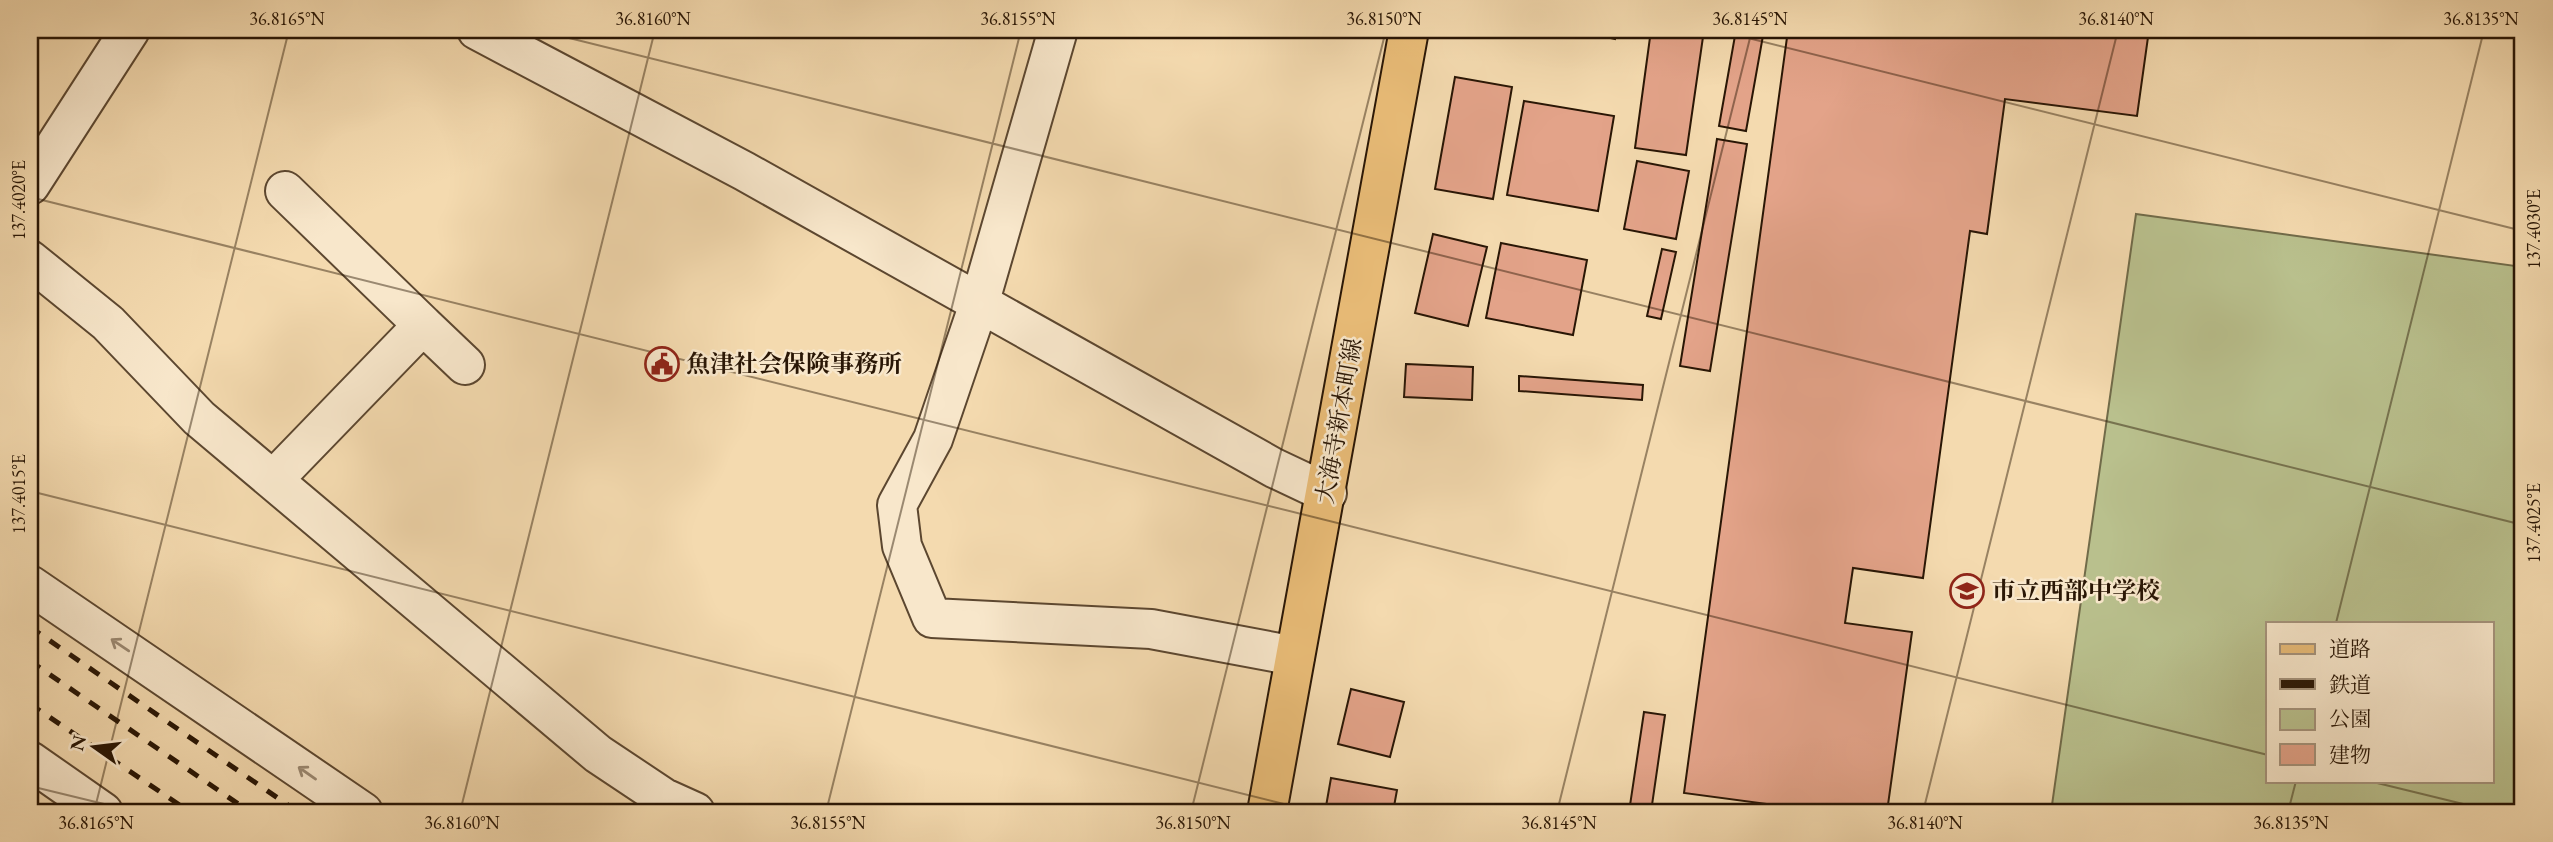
<svg xmlns="http://www.w3.org/2000/svg" width="2553" height="842" font-family="'EB Garamond','Noto Serif JP',serif">
	<style>
		.green { fill: #b9c08d; stroke: #716b49; stroke-width: 2; fill-rule: evenodd }
		.building { fill: #e3a389; stroke: #291605; stroke-width: 2 }
		.lines { fill: none; stroke-linecap: round; stroke-linejoin: round }
		.minor-casing { stroke: #5c4730; stroke-width: 42 }
		.major-casing { stroke: #291605; stroke-width: 42 }
		.minor { stroke: #f8e7cb; stroke-width: 38 }
		.major { stroke: #eabd78; stroke-width: 38 }
		.rail { stroke: #291605; stroke-width: 5; stroke-dasharray: 12 12; stroke-linecap: butt }
		.oneway { stroke: #9b8972 }
		.ticks { fill: none; stroke: #291605; stroke-width: 2; stroke-opacity: 0.45 }
		.labels { text-anchor: middle; stroke-width: 5; stroke-linejoin: round; paint-order: stroke }
		.poi-label { font-size: 24px; font-weight: bold; fill: #291605; stroke: #f8e7cb; text-anchor: start }
		.street-label { font-size: 24px; fill: #291605; stroke: #f8e7cb }
		.neatline { fill: none; stroke: #291605; stroke-width: 2.5 }
		.ticks-label { font-size: 18px; text-anchor: middle; fill: #291605 }
	</style>
	<rect width="100%" height="100%" fill="#f4daaf"/>
	<filter id="stains"><feTurbulence type="fractalNoise" baseFrequency=".00286" numOctaves="4"/><feColorMatrix values="0 0 0 0 .2 0 0 0 0 .09 0 0 0 0 .02 0 0 0 .5 -.17"/></filter>
	<radialGradient id="worn" r=".72"><stop offset=".6" stop-color="#630" stop-opacity="0"/><stop offset="1" stop-color="#630" stop-opacity=".3"/></radialGradient>
	<path class="green" d="M 2136,214 L 2523,267 L 2523,812 L 2051,812 ZM 2268,623 L 2492,623 L 2492,781 L 2268,781 Z"/>
	<path class="building" d="M 1576,30 L 1617,30 L 1615,39 Z
		M 1651,30 L 1704,30 L 1686,155 L 1635,148 Z
		M 1736,30 L 1764,30 L 1746,131 L 1719,126 Z
		M 1788,30 L 2149,30 L 2137,116 L 2005,99 L 1987,234 L 1970,231 L 1923,578 L 1853,568 L 1845,623 L 1912,632 L 1887,812 L 1828,812 L 1684,793 Z
		M 1455,77 L 1512,87 L 1493,199 L 1435,189 Z
		M 1524,101 L 1614,116 L 1598,211 L 1507,195 Z
		M 1717,139 L 1747,144 L 1710,371 L 1680,366 Z
		M 1637,161 L 1689,171 L 1676,239 L 1624,229 Z
		M 1433,234 L 1487,247 L 1468,326 L 1415,313 Z
		M 1501,243 L 1587,260 L 1573,335 L 1486,318 Z
		M 1662,249 L 1676,252 L 1661,319 L 1647,316 Z
		M 1406,364 L 1473,367 L 1472,400 L 1404,397 Z
		M 1519,376 L 1643,385 L 1642,400 L 1519,391 Z
		M 1351,689 L 1404,702 L 1390,757 L 1338,744 Z
		M 1644,712 L 1665,715 L 1651,812 L 1629,812 Z
		M 1331,778 L 1397,790 L 1393,812 L 1325,812 Z"/>
	<g class="lines">
		<g class="minor-casing">
			<path id="minor" d="M 477,30 L 744,171 L 1274,468 L 1327,493
				M 1058,30 L 980,301 L 933,439 L 897,505 L 902,546 L 932,618 L 1151,629 L 1295,656
				M 30,185 L 130,30
				M 285,191 L 423,325
				M 30,260 L 108,323 L 199,418 L 598,754 L 664,798 L 695,812
				M 273,480 L 423,325 L 465,365
				M 30,585 L 363,812
				M 30,761 L 103,812"/>
		</g>
		<g class="major-casing">
			<path id="major" d="M 1267,812 L 1409,30"/>
		</g>
		<use href="#minor" class="minor"/>
		<use href="#major" class="major"/>
		<path class="rail" d="M 30,627 L 298,812
			M 30,661 L 250,812
			M 30,704 L 190,812"/>
	</g>
	<defs><path id="oneway-shaft" d="M-6 0H5M1.5-3L5.5 0L1.5 3" fill="none" stroke-width="1.6" stroke-linecap="round" stroke-linejoin="round" transform="scale(1.75)"/></defs>
	<g class="oneway">
		<use href="#oneway-shaft" transform="translate(120 645) rotate(-146)"/>
		<use href="#oneway-shaft" transform="translate(307 773) rotate(-145)"/>
	</g>
	<path class="ticks" d="M 537,30 L 2523,525M 1716,30 L 2523,231M 30,197 L 2268,755M 30,491 L 1316,812M 2336,623 L 2484,30M 2369,781 L 2496,812M 30,786 L 137,812M 94,812 L 289,30M 460,812 L 655,30M 826,812 L 1021,30M 1191,812 L 1386,30M 1557,812 L 1752,30M 1923,812 L 2118,30M 2288,812 L 2296,781"/>
	<defs>
		<g id="civic-ring" transform="scale(1.75)"><circle r="9.5" fill="#f8e7cb" stroke="#8f2418" stroke-width="1.5"/><path d="M-.6-6.5H3V-4.5H.6V-3L4-1V1h2V6H-6V1h2V-1L-.6-3ZM-1.2 2.5V6h2.4V2.5Z" fill="#8f2418"/></g>
		<g id="school-ring" transform="scale(1.75)"><circle r="9.5" fill="#f8e7cb" stroke="#8f2418" stroke-width="1.5"/><path d="M0-5L7-2L0 1L-7-2ZM-4 1L0 2.5L4 1V4Q0 6-4 4Z" fill="#8f2418"/></g>
	</defs>
	<g fill-rule="evenodd">
		<use href="#civic-ring" x="662" y="364"/>
		<use href="#school-ring" x="1967" y="591"/>
	</g>
	<g class="labels">
		<g class="poi-label">
			<text x="686" y="372">魚津社会保険事務所</text>
			<text x="1992" y="599">市立西部中学校</text>
		</g>
		<g class="street-label">
			<text transform="translate(1339 421) rotate(-80)" y="8">大海寺新本町線</text>
		</g>
	</g>
	<rect width="2553" height="842" fill="none" stroke="#f4daaf" stroke-width="77"/>
	<rect x="2266" y="622" width="228" height="161" fill="#f8e7cb" stroke="#a5937c" stroke-width="2"/>
	<rect x="2280" y="644" width="35" height="10" fill="#eabd78" stroke="#a5937c" stroke-width="2"/>
	<text x="2329" y="656" font-size="21" fill="#291605">道路</text>
	<rect x="2280" y="679" width="35" height="10" fill="#291605" stroke="#a5937c" stroke-width="2"/>
	<text x="2329" y="692" font-size="21" fill="#291605">鉄道</text>
	<rect x="2280" y="709" width="35" height="21" fill="#b9c08d" stroke="#a5937c" stroke-width="2"/>
	<text x="2329" y="726" font-size="21" fill="#291605">公園</text>
	<rect x="2280" y="744" width="35" height="21" fill="#e3a389" stroke="#a5937c" stroke-width="2"/>
	<text x="2329" y="762" font-size="21" fill="#291605">建物</text>
	<g transform="translate(94 747) rotate(284)" stroke="#f8e7cb" stroke-width="5" paint-order="stroke">
	<path d="M0-5L12 26L0 18L-12 26Z" fill="#291605"/>
	<text y="-10" font-size="19" font-weight="bold" text-anchor="middle" fill="#291605">N</text>
	</g>
	<rect x="38" y="38" width="2476" height="766" class="neatline"/>
	<g class="ticks-label">
		<text x="287" y="25">36.8165°N</text>
		<text x="653" y="25">36.8160°N</text>
		<text x="1018" y="25">36.8155°N</text>
		<text x="1384" y="25">36.8150°N</text>
		<text x="1750" y="25">36.8145°N</text>
		<text x="2116" y="25">36.8140°N</text>
		<text x="2481" y="25">36.8135°N</text>
		<text transform="translate(19 200) rotate(-90)" y="6">137.4020°E</text>
		<text transform="translate(2534 229) rotate(-90)" y="6">137.4030°E</text>
		<text transform="translate(19 494) rotate(-90)" y="6">137.4015°E</text>
		<text transform="translate(2534 523) rotate(-90)" y="6">137.4025°E</text>
		<text x="96" y="829">36.8165°N</text>
		<text x="462" y="829">36.8160°N</text>
		<text x="828" y="829">36.8155°N</text>
		<text x="1193" y="829">36.8150°N</text>
		<text x="1559" y="829">36.8145°N</text>
		<text x="1925" y="829">36.8140°N</text>
		<text x="2291" y="829">36.8135°N</text>
	</g>
	<rect width="100%" height="100%" filter="url(#stains)"/>
	<rect width="100%" height="100%" fill="url(#worn)"/>
</svg>
